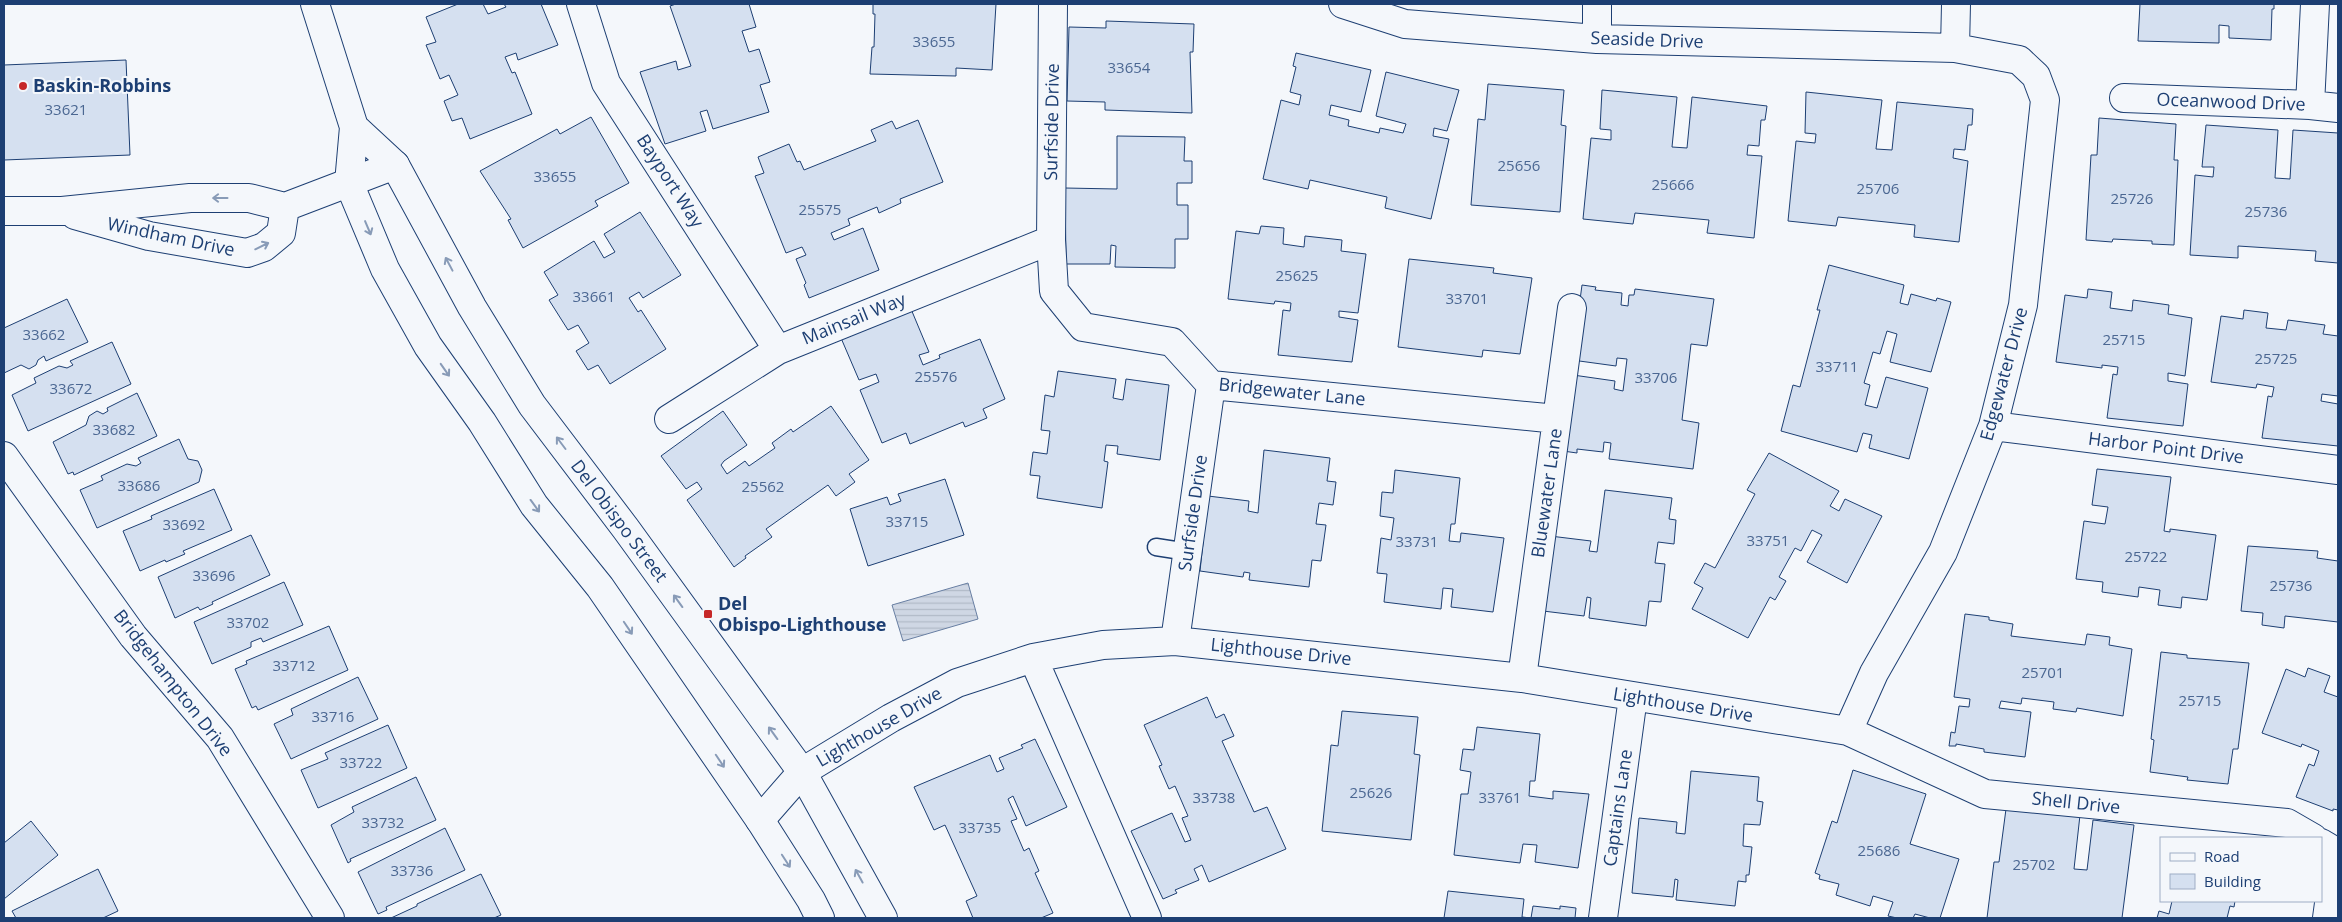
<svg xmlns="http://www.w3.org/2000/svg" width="2342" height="922" font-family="'Open Sans',sans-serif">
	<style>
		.water { fill: url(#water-rules); stroke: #687fa3 }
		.building { fill: #d5e0f0; stroke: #1d3f73 }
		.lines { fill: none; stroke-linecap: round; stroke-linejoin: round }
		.service-casing { stroke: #1d3f73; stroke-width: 19 }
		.minor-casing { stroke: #1d3f73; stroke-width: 30 }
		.primary-casing { stroke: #1d3f73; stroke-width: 30 }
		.service { stroke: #f4f7fb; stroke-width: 16 }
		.minor { stroke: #f4f7fb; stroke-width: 28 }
		.primary { stroke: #f4f7fb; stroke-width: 28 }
		.oneway { stroke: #889bb7 }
		.poi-dot { fill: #c62828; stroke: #f4f7fb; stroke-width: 2 }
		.labels { text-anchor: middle; stroke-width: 4; stroke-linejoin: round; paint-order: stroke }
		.number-label { font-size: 15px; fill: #4b6792 }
		.street-label { font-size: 18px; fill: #1d3f73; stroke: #f4f7fb }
		.poi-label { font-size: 18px; font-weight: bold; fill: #1d3f73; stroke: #f4f7fb; text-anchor: start }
	</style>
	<defs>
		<pattern id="water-rules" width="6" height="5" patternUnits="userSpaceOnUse" patternTransform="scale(1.25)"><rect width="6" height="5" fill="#cfd7e4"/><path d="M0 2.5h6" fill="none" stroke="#b1bac7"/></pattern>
	</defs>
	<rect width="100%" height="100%" fill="#f4f7fb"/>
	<path class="water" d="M 968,583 L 978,619 L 903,641 L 892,605 Z"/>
	<path class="building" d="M 458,4 L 483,4 L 488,14 L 506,7 L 504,4 L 541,4 L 558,45 L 518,60 L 516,53 L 505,57 L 512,73 L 515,72 L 532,114 L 470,139 L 462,118 L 452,121 L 444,101 L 458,95 L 449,75 L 440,79 L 426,45 L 436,42 L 426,17 Z
		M 676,4 L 749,4 L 756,27 L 742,31 L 749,52 L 759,49 L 770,82 L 760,85 L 769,112 L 713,129 L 707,110 L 700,112 L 706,131 L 665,144 L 640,72 L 676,61 L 678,70 L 691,66 L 670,6 Z
		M 873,4 L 996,4 L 992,70 L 956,68 L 956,76 L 870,74 L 872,47 L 874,47 L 875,14 L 873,14 Z
		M 2140,4 L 2274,4 L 2274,9 L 2272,9 L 2271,40 L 2229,38 L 2229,26 L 2219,25 L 2219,43 L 2138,41 Z
		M 1106,21 L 1194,24 L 1193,52 L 1190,52 L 1192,113 L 1105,110 L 1105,102 L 1067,101 L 1069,27 L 1106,28 Z
		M 1296,53 L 1371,70 L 1361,112 L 1331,105 L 1329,115 L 1349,120 L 1348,126 L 1379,133 L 1380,128 L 1403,133 L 1406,124 L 1376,116 L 1386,72 L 1459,90 L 1447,131 L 1434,128 L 1433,136 L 1449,139 L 1431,219 L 1385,208 L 1387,197 L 1310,180 L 1308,189 L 1263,179 L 1281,100 L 1299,105 L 1301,95 L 1290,92 L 1296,67 L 1293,66 Z
		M 126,60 L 130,155 L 4,160 L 4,65 Z
		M 1488,84 L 1564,90 L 1561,125 L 1566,126 L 1560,212 L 1471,205 L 1478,119 L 1485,120 Z
		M 1602,90 L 1677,97 L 1672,147 L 1687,148 L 1692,97 L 1767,106 L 1765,120 L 1761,120 L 1759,146 L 1748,145 L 1747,155 L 1762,156 L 1754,238 L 1707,233 L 1709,220 L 1635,213 L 1633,224 L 1583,219 L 1591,138 L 1611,140 L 1611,130 L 1600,129 Z
		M 1806,92 L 1882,100 L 1876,149 L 1892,150 L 1897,102 L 1973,109 L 1972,125 L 1968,125 L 1965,150 L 1954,149 L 1953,158 L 1968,161 L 1959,242 L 1914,237 L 1915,225 L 1838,217 L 1836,226 L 1788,221 L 1796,141 L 1815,143 L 1816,134 L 1805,133 Z
		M 591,117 L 629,183 L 595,201 L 598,206 L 523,248 L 508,220 L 511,219 L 480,171 L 557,129 L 560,134 Z
		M 2099,118 L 2176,124 L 2174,160 L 2178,160 L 2174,245 L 2152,244 L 2152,241 L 2113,239 L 2112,242 L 2086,240 L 2091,155 L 2097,155 Z
		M 918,120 L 943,182 L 900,199 L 901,203 L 879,213 L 877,207 L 848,219 L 850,225 L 831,233 L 834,240 L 863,228 L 879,270 L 809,298 L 804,285 L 806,283 L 796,259 L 806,255 L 802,247 L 786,253 L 755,176 L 764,173 L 758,157 L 789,144 L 797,162 L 800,161 L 804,170 L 876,141 L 871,130 L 892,121 L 896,129 Z
		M 2206,125 L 2278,130 L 2275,178 L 2290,179 L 2293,130 L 2338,133 L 2338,263 L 2315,261 L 2316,251 L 2238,246 L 2238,258 L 2190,255 L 2195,175 L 2213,177 L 2214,167 L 2202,167 Z
		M 1117,136 L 1185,137 L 1184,161 L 1192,161 L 1192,183 L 1177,183 L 1177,205 L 1188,205 L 1188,239 L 1175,239 L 1175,268 L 1115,267 L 1116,246 L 1111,245 L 1110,264 L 1066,264 L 1065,188 L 1117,189 Z
		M 640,212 L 681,275 L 643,298 L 639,292 L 629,298 L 638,312 L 641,310 L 666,349 L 610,384 L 598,365 L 588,370 L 576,351 L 589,343 L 578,325 L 568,330 L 549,300 L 558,295 L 544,272 L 594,241 L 604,258 L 615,252 L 604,234 Z
		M 1261,226 L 1284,228 L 1283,244 L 1304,247 L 1305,236 L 1342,240 L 1341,251 L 1366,254 L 1358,313 L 1339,311 L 1339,317 L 1358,320 L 1352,362 L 1278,355 L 1283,310 L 1290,311 L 1291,303 L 1275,301 L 1274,304 L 1228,299 L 1236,231 L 1259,234 Z
		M 1409,259 L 1494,268 L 1493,273 L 1532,278 L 1520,354 L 1483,350 L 1482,357 L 1398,347 Z
		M 1829,265 L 1904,285 L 1900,303 L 1908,305 L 1911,294 L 1936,301 L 1937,298 L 1951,302 L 1931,372 L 1890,362 L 1897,334 L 1887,331 L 1880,354 L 1873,352 L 1864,383 L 1870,385 L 1865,405 L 1877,408 L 1886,377 L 1928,388 L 1909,459 L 1869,448 L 1872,435 L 1863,433 L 1857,452 L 1781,431 L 1793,385 L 1800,387 L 1820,310 L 1817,310 Z
		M 1582,285 L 1596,287 L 1595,290 L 1622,293 L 1621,305 L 1628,306 L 1629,295 L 1634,295 L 1635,289 L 1714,299 L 1707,346 L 1691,344 L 1682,420 L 1699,423 L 1693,469 L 1609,459 L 1611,443 L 1604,442 L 1603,452 L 1577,449 L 1577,453 L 1563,451 L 1573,375 L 1615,381 L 1614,389 L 1623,391 L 1627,359 L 1617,358 L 1616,366 L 1572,360 Z
		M 2088,289 L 2112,292 L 2110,308 L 2132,311 L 2133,300 L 2169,305 L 2168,314 L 2192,318 L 2185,376 L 2168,373 L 2168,381 L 2188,384 L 2183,426 L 2107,418 L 2113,374 L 2117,375 L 2118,367 L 2102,365 L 2102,368 L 2056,362 L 2065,295 L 2087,298 Z
		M 67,299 L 88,342 L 46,361 L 44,356 L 38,360 L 36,365 L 29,369 L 21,365 L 4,373 L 4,328 Z
		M 911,309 L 929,352 L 919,355 L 923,365 L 940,358 L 939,355 L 980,339 L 1005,399 L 983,409 L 987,418 L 965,427 L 963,422 L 910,444 L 906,433 L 882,443 L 860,390 L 879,382 L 876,374 L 859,380 L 841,338 Z
		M 2244,310 L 2268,313 L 2266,328 L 2286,330 L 2288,320 L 2325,325 L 2323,334 L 2338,336 L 2338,396 L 2322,394 L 2321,401 L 2338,404 L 2338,446 L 2262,438 L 2268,396 L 2272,397 L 2274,387 L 2257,384 L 2256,388 L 2211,382 L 2221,316 L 2243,319 Z
		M 112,342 L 131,384 L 28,431 L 12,395 L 36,383 L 34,378 L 59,366 L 67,368 L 73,365 L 70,361 Z
		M 1058,371 L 1116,379 L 1113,398 L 1123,400 L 1126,379 L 1169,385 L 1160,460 L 1117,454 L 1118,446 L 1106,445 L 1104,461 L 1108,462 L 1102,508 L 1037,498 L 1040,476 L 1030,475 L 1033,452 L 1047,454 L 1050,431 L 1041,430 L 1045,395 L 1054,397 Z
		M 137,393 L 157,436 L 74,475 L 73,472 L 68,474 L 53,442 L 86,425 L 89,416 L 97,411 L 103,414 L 108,411 L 107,408 Z
		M 831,406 L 869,460 L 849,474 L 855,482 L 836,496 L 828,485 L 766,529 L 772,537 L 745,556 L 746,558 L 734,567 L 687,500 L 702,489 L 697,482 L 686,489 L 661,456 L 723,411 L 747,445 L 724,461 L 721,465 L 727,474 L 745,461 L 749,466 L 775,448 L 772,443 L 791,429 L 793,432 Z
		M 179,439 L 188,459 L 198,461 L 202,470 L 199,482 L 97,528 L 80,490 L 103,480 L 101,476 L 127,464 L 136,466 L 141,463 L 138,458 Z
		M 1264,450 L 1330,458 L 1327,481 L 1336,482 L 1333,505 L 1319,503 L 1316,524 L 1326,525 L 1321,561 L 1312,560 L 1309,587 L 1249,580 L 1250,573 L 1244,572 L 1243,577 L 1200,571 L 1208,496 L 1249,501 L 1248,511 L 1258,513 Z
		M 1769,453 L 1839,491 L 1830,506 L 1839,511 L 1845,499 L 1882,516 L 1847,583 L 1807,562 L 1822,535 L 1812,530 L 1801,551 L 1795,548 L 1779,577 L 1786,581 L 1775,600 L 1770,597 L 1748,638 L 1692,609 L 1703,588 L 1694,583 L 1705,563 L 1715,568 L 1755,494 L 1747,490 Z
		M 2097,469 L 2171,477 L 2164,531 L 2170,532 L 2170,529 L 2216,535 L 2207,600 L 2182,597 L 2181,608 L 2158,605 L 2160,590 L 2139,587 L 2138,597 L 2102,592 L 2103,582 L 2076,579 L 2084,521 L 2105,524 L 2108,507 L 2092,505 Z
		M 1395,470 L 1460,478 L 1455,524 L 1451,524 L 1449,541 L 1460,542 L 1461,533 L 1504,538 L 1493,612 L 1451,607 L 1453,589 L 1443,588 L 1441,609 L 1384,602 L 1387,574 L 1377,573 L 1381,538 L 1391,540 L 1394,518 L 1380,516 L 1382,492 L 1393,493 Z
		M 945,479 L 964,535 L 868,566 L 850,509 L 887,497 L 890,505 L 901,501 L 898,494 Z
		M 214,489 L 232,530 L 183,551 L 185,554 L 166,562 L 165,560 L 140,571 L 123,531 L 152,519 L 151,516 Z
		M 1605,490 L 1672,498 L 1669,519 L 1676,520 L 1674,544 L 1658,542 L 1655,563 L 1665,564 L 1661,602 L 1649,601 L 1646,626 L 1589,618 L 1591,598 L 1587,597 L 1584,616 L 1543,611 L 1550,536 L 1591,541 L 1589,551 L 1597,552 Z
		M 251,535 L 270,575 L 212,602 L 213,604 L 200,610 L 198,607 L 175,618 L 158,577 Z
		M 2248,546 L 2318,551 L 2317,558 L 2338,561 L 2338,622 L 2285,616 L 2284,628 L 2262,625 L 2263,613 L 2241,611 Z
		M 284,582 L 303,625 L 263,642 L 261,638 L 251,642 L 251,647 L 212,664 L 194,622 Z
		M 1965,614 L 1989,617 L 1989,620 L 2013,624 L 2011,636 L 2085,645 L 2087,634 L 2110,637 L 2109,645 L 2132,649 L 2123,716 L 2077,708 L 2076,712 L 2053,709 L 2054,702 L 2022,698 L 2021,704 L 2001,701 L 1999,708 L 2031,712 L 2025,757 L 1984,752 L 1984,749 L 1956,744 L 1956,746 L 1949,746 L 1951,732 L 1955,733 L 1959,706 L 1969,707 L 1970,699 L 1954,697 Z
		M 329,626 L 348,670 L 258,710 L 256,706 L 252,708 L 235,669 L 247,664 L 246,661 Z
		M 2161,652 L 2187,655 L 2187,658 L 2249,663 L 2238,749 L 2233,749 L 2228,784 L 2187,780 L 2188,777 L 2150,772 L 2154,740 L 2151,739 Z
		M 2308,668 L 2330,676 L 2324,692 L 2338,697 L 2338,810 L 2333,809 L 2333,811 L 2296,797 L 2309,764 L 2314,766 L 2319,751 L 2302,744 L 2301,747 L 2262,733 L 2286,669 L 2305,677 Z
		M 358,677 L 378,719 L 291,759 L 274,724 L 293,715 L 291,709 Z
		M 1207,697 L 1216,718 L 1224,714 L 1234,736 L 1222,741 L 1254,812 L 1267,807 L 1286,849 L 1209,882 L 1202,865 L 1194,869 L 1199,880 L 1175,890 L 1177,893 L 1163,899 L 1131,831 L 1172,813 L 1185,842 L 1191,840 L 1182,818 L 1188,816 L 1175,786 L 1169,789 L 1159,766 L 1162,765 L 1144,725 Z
		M 1342,711 L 1418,717 L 1414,754 L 1420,755 L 1411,840 L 1322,831 L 1331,745 L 1338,746 Z
		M 388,725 L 407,768 L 318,808 L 301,770 L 328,759 L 325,753 Z
		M 1477,727 L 1540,734 L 1535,781 L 1530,781 L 1529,796 L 1553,799 L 1553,791 L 1589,794 L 1578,868 L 1535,862 L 1537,845 L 1523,844 L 1520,863 L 1454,855 L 1461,794 L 1468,794 L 1471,772 L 1460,770 L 1463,749 L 1474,750 Z
		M 1035,739 L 1067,807 L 1026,826 L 1013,796 L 1008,799 L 1017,819 L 1011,821 L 1024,851 L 1029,848 L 1039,871 L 1035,873 L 1053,913 L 1041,918 L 973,918 L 966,901 L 977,896 L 945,825 L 934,830 L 914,787 L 990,755 L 997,772 L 1004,769 L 999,758 L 1023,748 L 1021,745 Z
		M 1853,770 L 1926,794 L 1910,844 L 1959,859 L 1940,918 L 1930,918 L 1915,914 L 1913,918 L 1897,918 L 1888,916 L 1893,902 L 1873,896 L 1870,906 L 1836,895 L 1839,884 L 1819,879 L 1820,875 L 1815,873 L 1832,821 L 1837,823 Z
		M 1691,771 L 1759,777 L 1757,801 L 1763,802 L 1760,825 L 1744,824 L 1743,846 L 1752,847 L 1749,875 L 1746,875 L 1746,882 L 1738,881 L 1735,906 L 1676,900 L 1678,880 L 1675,879 L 1673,897 L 1632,893 L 1639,818 L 1677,822 L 1676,833 L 1685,834 Z
		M 416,777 L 436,820 L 350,859 L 351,861 L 348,863 L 331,825 L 354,812 L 352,807 Z
		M 2006,809 L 2080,815 L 2074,869 L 2087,870 L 2093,820 L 2134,825 L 2122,918 L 1987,918 L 1994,862 L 1999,862 Z
		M 31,821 L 58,855 L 4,899 L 4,843 Z
		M 445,828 L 465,870 L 386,907 L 387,910 L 378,914 L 358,872 Z
		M 98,869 L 118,911 L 103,918 L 16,918 L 12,911 Z
		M 481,874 L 501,915 L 494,918 L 391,918 L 417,906 L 417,904 Z
		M 1448,891 L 1524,899 L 1522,917 L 1531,918 L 1533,906 L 1560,909 L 1560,906 L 1576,908 L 1575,918 L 1444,918 Z
		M 2172,901 L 2235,901 L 2234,907 L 2230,906 L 2227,918 L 2157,918 L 2159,911 L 2169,914 Z"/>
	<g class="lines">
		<g class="service-casing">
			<path id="service" d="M 1156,547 L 1188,552"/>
		</g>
		<g class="minor-casing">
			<path id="minor" d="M 581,4 L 606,83 L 778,350
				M 1053,4 L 1051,240 L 1054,291 L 1083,327 L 1172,342 L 1211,385 L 1557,419
				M 1343,4 L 1405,24 L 1597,39 L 1955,48 L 2019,60 L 2036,76 L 2045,100 L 2023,305 L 1993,426 L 1943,552 L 1874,673 L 1848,731
				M 1597,39 L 1597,4
				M 1955,48 L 1956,4
				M 2124,98 L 2310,105 L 2338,108
				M 2310,105 L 2315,4
				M 4,211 L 62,211 L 190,198 L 249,198 L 285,207 L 395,165
				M 75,215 L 149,236 L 247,253 L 264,247 L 281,233 L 285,207
				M 669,419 L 778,350 L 1051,240
				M 1993,426 L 2338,470
				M 4,456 L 133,636 L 220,738 L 330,918
				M 1175,641 L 1211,385
				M 1033,658 L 1147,918
				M 1522,678 L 1572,308
				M 760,820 L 802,772 L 891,718 L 957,683 L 1033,658 L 1103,645 L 1175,641 L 1522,678 L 1848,731 L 1985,794 L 2287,823 L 2313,838
				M 2321,843 L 2336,852 L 2327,918
				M 1603,918 L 1633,697"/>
		</g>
		<g class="primary-casing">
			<path id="primary" d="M 315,4 L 354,127 L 349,183 L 385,269 L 428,346 L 482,422 L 534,505 L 600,587 L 760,820 L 811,900 L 820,918
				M 354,127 L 395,165 L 472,307 L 532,405 L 626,529 L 802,772 L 883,918"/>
		</g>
		<use href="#service" class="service"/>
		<use href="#minor" class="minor"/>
		<use href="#primary" class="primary"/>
	</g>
	<defs><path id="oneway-shaft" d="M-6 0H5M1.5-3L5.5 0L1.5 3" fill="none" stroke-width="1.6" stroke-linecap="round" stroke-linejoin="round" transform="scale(1.25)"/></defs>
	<g class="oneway">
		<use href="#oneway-shaft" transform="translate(220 198) rotate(180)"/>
		<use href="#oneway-shaft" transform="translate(368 228) rotate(67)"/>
		<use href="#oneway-shaft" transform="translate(262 246) rotate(-26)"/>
		<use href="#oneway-shaft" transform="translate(449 264) rotate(-118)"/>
		<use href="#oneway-shaft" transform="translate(445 370) rotate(55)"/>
		<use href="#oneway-shaft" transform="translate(561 443) rotate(-127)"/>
		<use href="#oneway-shaft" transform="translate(535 506) rotate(54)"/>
		<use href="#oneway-shaft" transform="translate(678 601) rotate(-126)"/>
		<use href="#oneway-shaft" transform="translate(628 628) rotate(56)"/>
		<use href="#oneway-shaft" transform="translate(773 733) rotate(-126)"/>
		<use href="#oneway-shaft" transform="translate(720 761) rotate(56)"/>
		<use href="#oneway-shaft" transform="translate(786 861) rotate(57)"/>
		<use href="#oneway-shaft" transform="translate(859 876) rotate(-119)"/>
	</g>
	<g class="poi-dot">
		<circle cx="23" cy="86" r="5"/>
		<rect x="703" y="609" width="10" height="10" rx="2.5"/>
	</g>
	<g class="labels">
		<g class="number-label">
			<text x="934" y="47">33655</text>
			<text x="1129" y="73">33654</text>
			<text x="66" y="115">33621</text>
			<text x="1519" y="171">25656</text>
			<text x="555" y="182">33655</text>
			<text x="1673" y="190">25666</text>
			<text x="1878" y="194">25706</text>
			<text x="2132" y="204">25726</text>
			<text x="820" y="215">25575</text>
			<text x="2266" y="217">25736</text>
			<text x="1297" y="281">25625</text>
			<text x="594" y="302">33661</text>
			<text x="1467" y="304">33701</text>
			<text x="44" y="340">33662</text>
			<text x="2124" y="345">25715</text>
			<text x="2276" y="364">25725</text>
			<text x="1837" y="372">33711</text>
			<text x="936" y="382">25576</text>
			<text x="1656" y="383">33706</text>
			<text x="71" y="394">33672</text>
			<text x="114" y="435">33682</text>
			<text x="139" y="491">33686</text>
			<text x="763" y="492">25562</text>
			<text x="907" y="527">33715</text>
			<text x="184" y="530">33692</text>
			<text x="1768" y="546">33751</text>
			<text x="1417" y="547">33731</text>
			<text x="2146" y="562">25722</text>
			<text x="214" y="581">33696</text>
			<text x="2291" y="591">25736</text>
			<text x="248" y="628">33702</text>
			<text x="294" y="671">33712</text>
			<text x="2043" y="678">25701</text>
			<text x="2200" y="706">25715</text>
			<text x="333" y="722">33716</text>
			<text x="361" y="768">33722</text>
			<text x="1371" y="798">25626</text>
			<text x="1214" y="803">33738</text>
			<text x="1500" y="803">33761</text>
			<text x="383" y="828">33732</text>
			<text x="980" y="833">33735</text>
			<text x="1879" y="856">25686</text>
			<text x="2034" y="870">25702</text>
			<text x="412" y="876">33736</text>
		</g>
		<g class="street-label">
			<text transform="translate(1647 40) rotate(2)" y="6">Seaside Drive</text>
			<text transform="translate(2231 102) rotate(2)" y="6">Oceanwood Drive</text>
			<text transform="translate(1052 122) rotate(-89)" y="6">Surfside Drive</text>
			<text transform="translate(670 181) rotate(57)" y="6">Bayport Way</text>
			<text transform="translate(171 237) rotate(12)" y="6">Windham Drive</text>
			<text transform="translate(854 319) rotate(-22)" y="6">Mainsail Way</text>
			<text transform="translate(2004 374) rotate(-75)" y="6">Edgewater Drive</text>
			<text transform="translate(1292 392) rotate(6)" y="6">Bridgewater Lane</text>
			<text transform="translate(2166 448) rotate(7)" y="6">Harbor Point Drive</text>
			<text transform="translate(1547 493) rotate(-82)" y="6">Bluewater Lane</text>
			<text transform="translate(1193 513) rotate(-82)" y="6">Surfside Drive</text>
			<text transform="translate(619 521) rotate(53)" y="6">Del Obispo Street</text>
			<text transform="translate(1281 652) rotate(6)" y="6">Lighthouse Drive</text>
			<text transform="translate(173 683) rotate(52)" y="6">Bridgehampton Drive</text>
			<text transform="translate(1683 705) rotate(9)" y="6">Lighthouse Drive</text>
			<text transform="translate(879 727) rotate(-30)" y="6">Lighthouse Drive</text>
			<text transform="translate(2076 803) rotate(6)" y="6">Shell Drive</text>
			<text transform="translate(1618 808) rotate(-82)" y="6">Captains Lane</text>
		</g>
		<g class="poi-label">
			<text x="33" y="92">Baskin-Robbins</text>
			<text x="718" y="610">Del<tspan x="718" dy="21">Obispo-Lighthouse</tspan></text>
		</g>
	</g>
	<rect width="2342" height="922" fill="none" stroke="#1d3f73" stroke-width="10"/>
	<rect x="2160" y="837" width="162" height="65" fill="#f4f7fb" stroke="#9eadc5"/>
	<rect x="2170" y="853" width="25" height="8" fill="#f4f7fb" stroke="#9eadc5"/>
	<text x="2204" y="862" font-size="15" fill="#1d3f73">Road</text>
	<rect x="2170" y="874" width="25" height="15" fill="#d5e0f0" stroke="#9eadc5"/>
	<text x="2204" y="887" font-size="15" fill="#1d3f73">Building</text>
</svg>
